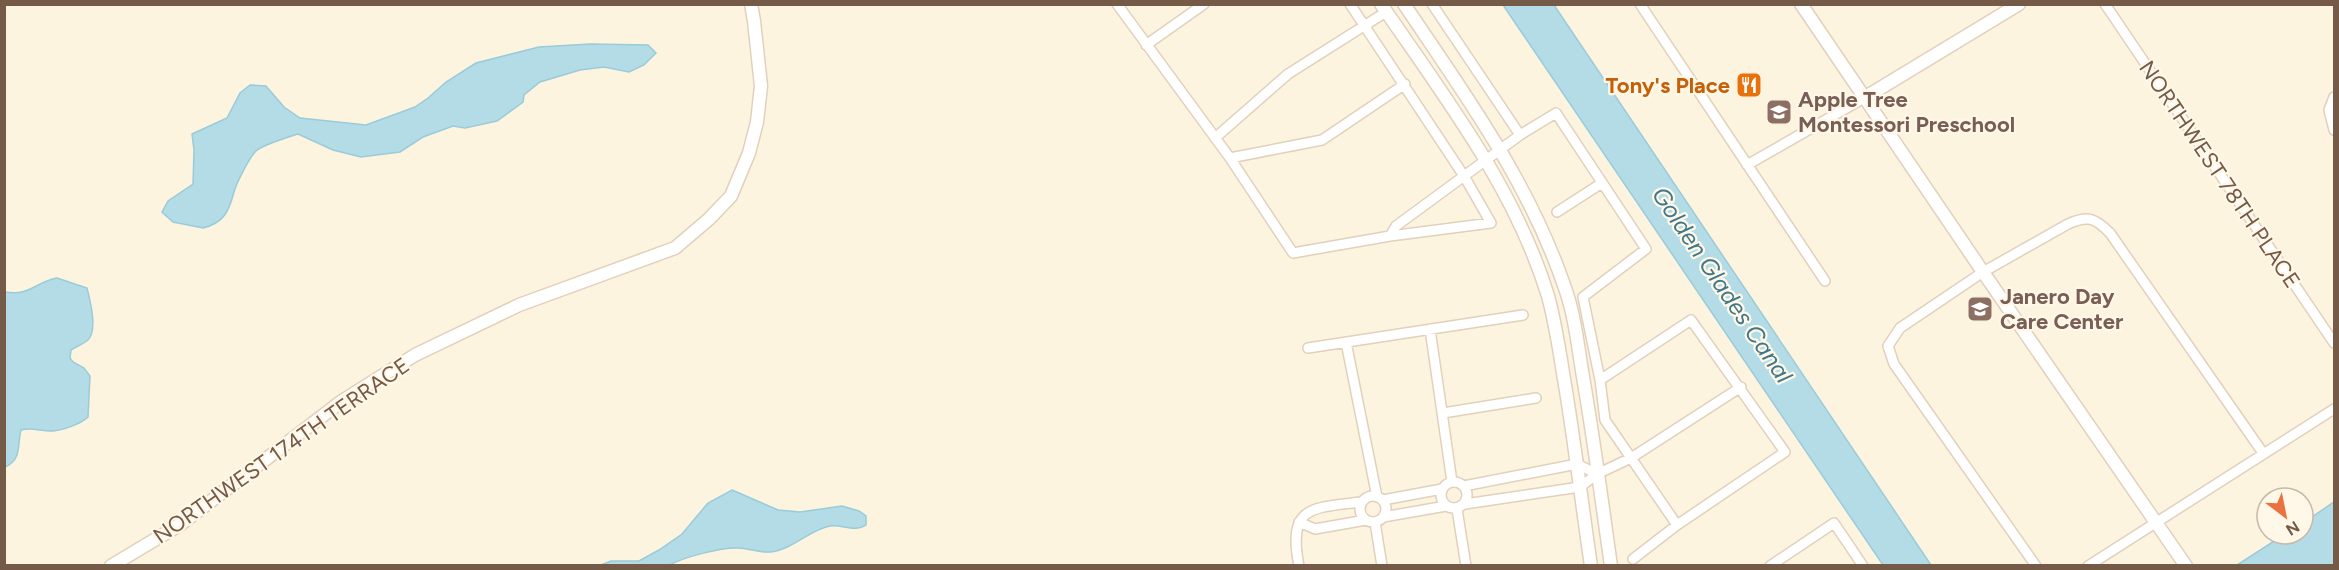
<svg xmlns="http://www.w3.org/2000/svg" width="2339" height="570" font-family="Figtree,sans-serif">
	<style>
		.water { fill: #b4dce7; stroke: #9acbd9; stroke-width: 1.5 }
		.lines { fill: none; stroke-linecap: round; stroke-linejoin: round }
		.minor-casing { stroke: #e1d0bc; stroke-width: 12 }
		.tertiary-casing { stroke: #e1d0bc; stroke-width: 15 }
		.minor { stroke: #fff; stroke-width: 9 }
		.tertiary { stroke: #fff; stroke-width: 12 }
		.labels { text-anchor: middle; stroke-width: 4.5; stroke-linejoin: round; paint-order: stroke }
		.food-label { font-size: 22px; font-weight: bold; fill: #c56008; stroke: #fff7e7; text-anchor: end }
		.education-label { font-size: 22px; font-weight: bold; fill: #785e54; stroke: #fff7e7; text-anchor: start }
		.street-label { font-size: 22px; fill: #745a47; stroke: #fff7e7 }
		.water-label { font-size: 24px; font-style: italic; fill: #407889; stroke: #fff7e7 }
	</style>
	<rect width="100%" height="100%" fill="#fdf4e0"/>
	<path class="water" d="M 1503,5 L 1554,5 L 1931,565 L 1883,565 Z
		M 590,44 L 648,45 L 656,53 L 644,65 L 629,72 L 604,67 L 580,70 L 540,82 L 524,95 L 523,102 L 497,121 L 465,128 L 453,126 L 423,137 L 400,152 L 361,157 L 333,150 L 298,134 C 289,137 262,145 256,151 C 249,158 236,184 234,192 C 229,211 224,223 203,228 L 173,222 L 162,212 L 168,201 L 193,184 L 194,150 L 192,134 L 227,118 L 240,93 L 250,85 L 266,86 L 284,107 L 300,118 L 366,125 L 415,107 L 428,98 L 446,82 L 476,63 L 539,47 Z
		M 57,278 L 87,288 C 90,300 98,330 88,340 C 83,344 76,347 71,350 L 70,358 L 73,362 L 84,368 L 90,376 L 88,417 C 81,424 61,431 51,431 C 40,431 32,427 21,430 C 17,445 22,460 5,467 L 5,292 C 31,296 35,282 57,278 Z
		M 732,490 L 778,510 L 800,512 L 842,506 L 859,511 L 866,516 L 866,525 C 854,533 842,524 830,526 C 809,530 792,550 770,552 C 760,553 748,548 738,548 C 722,547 684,557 670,565 L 601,565 L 611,561 L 639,561 L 659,550 L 682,534 L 708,503 Z
		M 2334,502 L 2334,565 L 2237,565 L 2285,534 L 2303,534 L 2303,523 Z"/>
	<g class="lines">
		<g class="minor-casing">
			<path id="minor" d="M 1117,4 L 1230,158 L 1293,253 L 1390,236 L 1491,223 L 1464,176 L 1350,4
				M 1432,4 L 1520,135
				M 1640,4 L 1825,281
				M 2105,4 L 2334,343
				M 1146,45 L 1204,4
				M 2334,97 L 2329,110 L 2334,130
				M 1215,138 L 1288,74 L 1386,12
				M 1230,158 L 1322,140 L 1405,84
				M 1747,165 L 1864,98
				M 1557,212 L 1602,183
				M 1390,236 L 1396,226 L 1520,135 L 1556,113 L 1646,249 L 1583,297 L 1600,380 L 1605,420 L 1677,525
				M 1430,329 L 1452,482
				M 1346,342 L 1377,497
				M 1308,348 L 1523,315
				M 1600,380 L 1691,320 L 1785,452 L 1677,525 L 1633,559
				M 1443,413 L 1536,398
				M1441 495a13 13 0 1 1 26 0a13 13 0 1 1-26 0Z
				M 1464,486 L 1577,464 L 1597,474
				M1360 509a13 13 0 1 1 26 0a13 13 0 1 1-26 0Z
				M 1383,500 L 1442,489
				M 1465,504 L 1580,487 L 1597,474 L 1631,458 L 1741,387
				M 1457,509 L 1466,566
				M 1383,517 L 1446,506
				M 1299,522 L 1315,529 L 1366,520
				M 1375,522 L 1382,566
				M 1299,566 C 1287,505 1312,508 1361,502
				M 1770,566 L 1834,523 L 1863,566
				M 2036,566 L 1894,364 L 1888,346 L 1900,328 L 1983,272 L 2068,224 C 2088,215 2095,218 2110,233 L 2263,453
				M 2088,566 L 2334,409"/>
		</g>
		<g class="tertiary-casing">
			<path id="tertiary" d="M 1381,4 C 1444,96 1515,188 1548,296 C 1556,325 1560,355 1565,385 C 1575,445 1582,505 1591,566
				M 1404,4 C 1466,96 1529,182 1565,288 C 1575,316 1578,347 1583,377 C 1594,440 1602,503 1611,566
				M 1801,4 L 1983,272 L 2186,566
				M 1864,98 L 2019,4
				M 111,566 L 181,524 L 342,401 L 415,355 L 519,305 L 675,248 L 709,219 L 731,196 L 749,153 L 757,122 L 761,86 L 754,21 L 751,4"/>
		</g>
		<use href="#minor" class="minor"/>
		<use href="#tertiary" class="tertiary"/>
	</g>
	<defs>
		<g id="restaurant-square" transform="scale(1.35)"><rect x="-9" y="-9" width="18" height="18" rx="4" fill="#e8710a" stroke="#fff7e7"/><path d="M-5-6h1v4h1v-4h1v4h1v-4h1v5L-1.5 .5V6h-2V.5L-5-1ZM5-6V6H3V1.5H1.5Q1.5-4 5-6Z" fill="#fff"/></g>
		<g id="school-square" transform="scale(1.35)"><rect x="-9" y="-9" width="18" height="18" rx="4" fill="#8d6e63" stroke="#fff7e7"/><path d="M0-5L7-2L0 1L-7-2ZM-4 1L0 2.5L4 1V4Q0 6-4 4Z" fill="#fff"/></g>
	</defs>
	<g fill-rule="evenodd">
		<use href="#restaurant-square" x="1749" y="85"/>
		<use href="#school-square" x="1779" y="112"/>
		<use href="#school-square" x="1980" y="309"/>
	</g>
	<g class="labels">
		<g class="food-label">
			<text x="1730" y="93">Tony's Place</text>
		</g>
		<g class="education-label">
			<text x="1798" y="107">Apple Tree<tspan x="1798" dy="25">Montessori Preschool</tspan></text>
			<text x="2000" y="304">Janero Day<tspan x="2000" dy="25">Care Center</tspan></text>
		</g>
		<g class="street-label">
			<text transform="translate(2220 174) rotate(56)" y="8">NORTHWEST 78TH PLACE</text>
			<text transform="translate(281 450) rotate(-35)" y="8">NORTHWEST 174TH TERRACE</text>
		</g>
		<g class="water-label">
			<text transform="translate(1722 285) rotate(56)" y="8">Golden Glades Canal</text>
		</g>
	</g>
	<rect width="2339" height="570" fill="none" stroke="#745a47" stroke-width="12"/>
	<g transform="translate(2285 516) rotate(148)"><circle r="28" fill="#fff7e7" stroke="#c7b8a7" stroke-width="1.5"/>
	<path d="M0-4.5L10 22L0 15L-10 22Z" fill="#ec7140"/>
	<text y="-9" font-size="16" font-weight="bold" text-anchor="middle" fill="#745a47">N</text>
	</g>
</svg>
